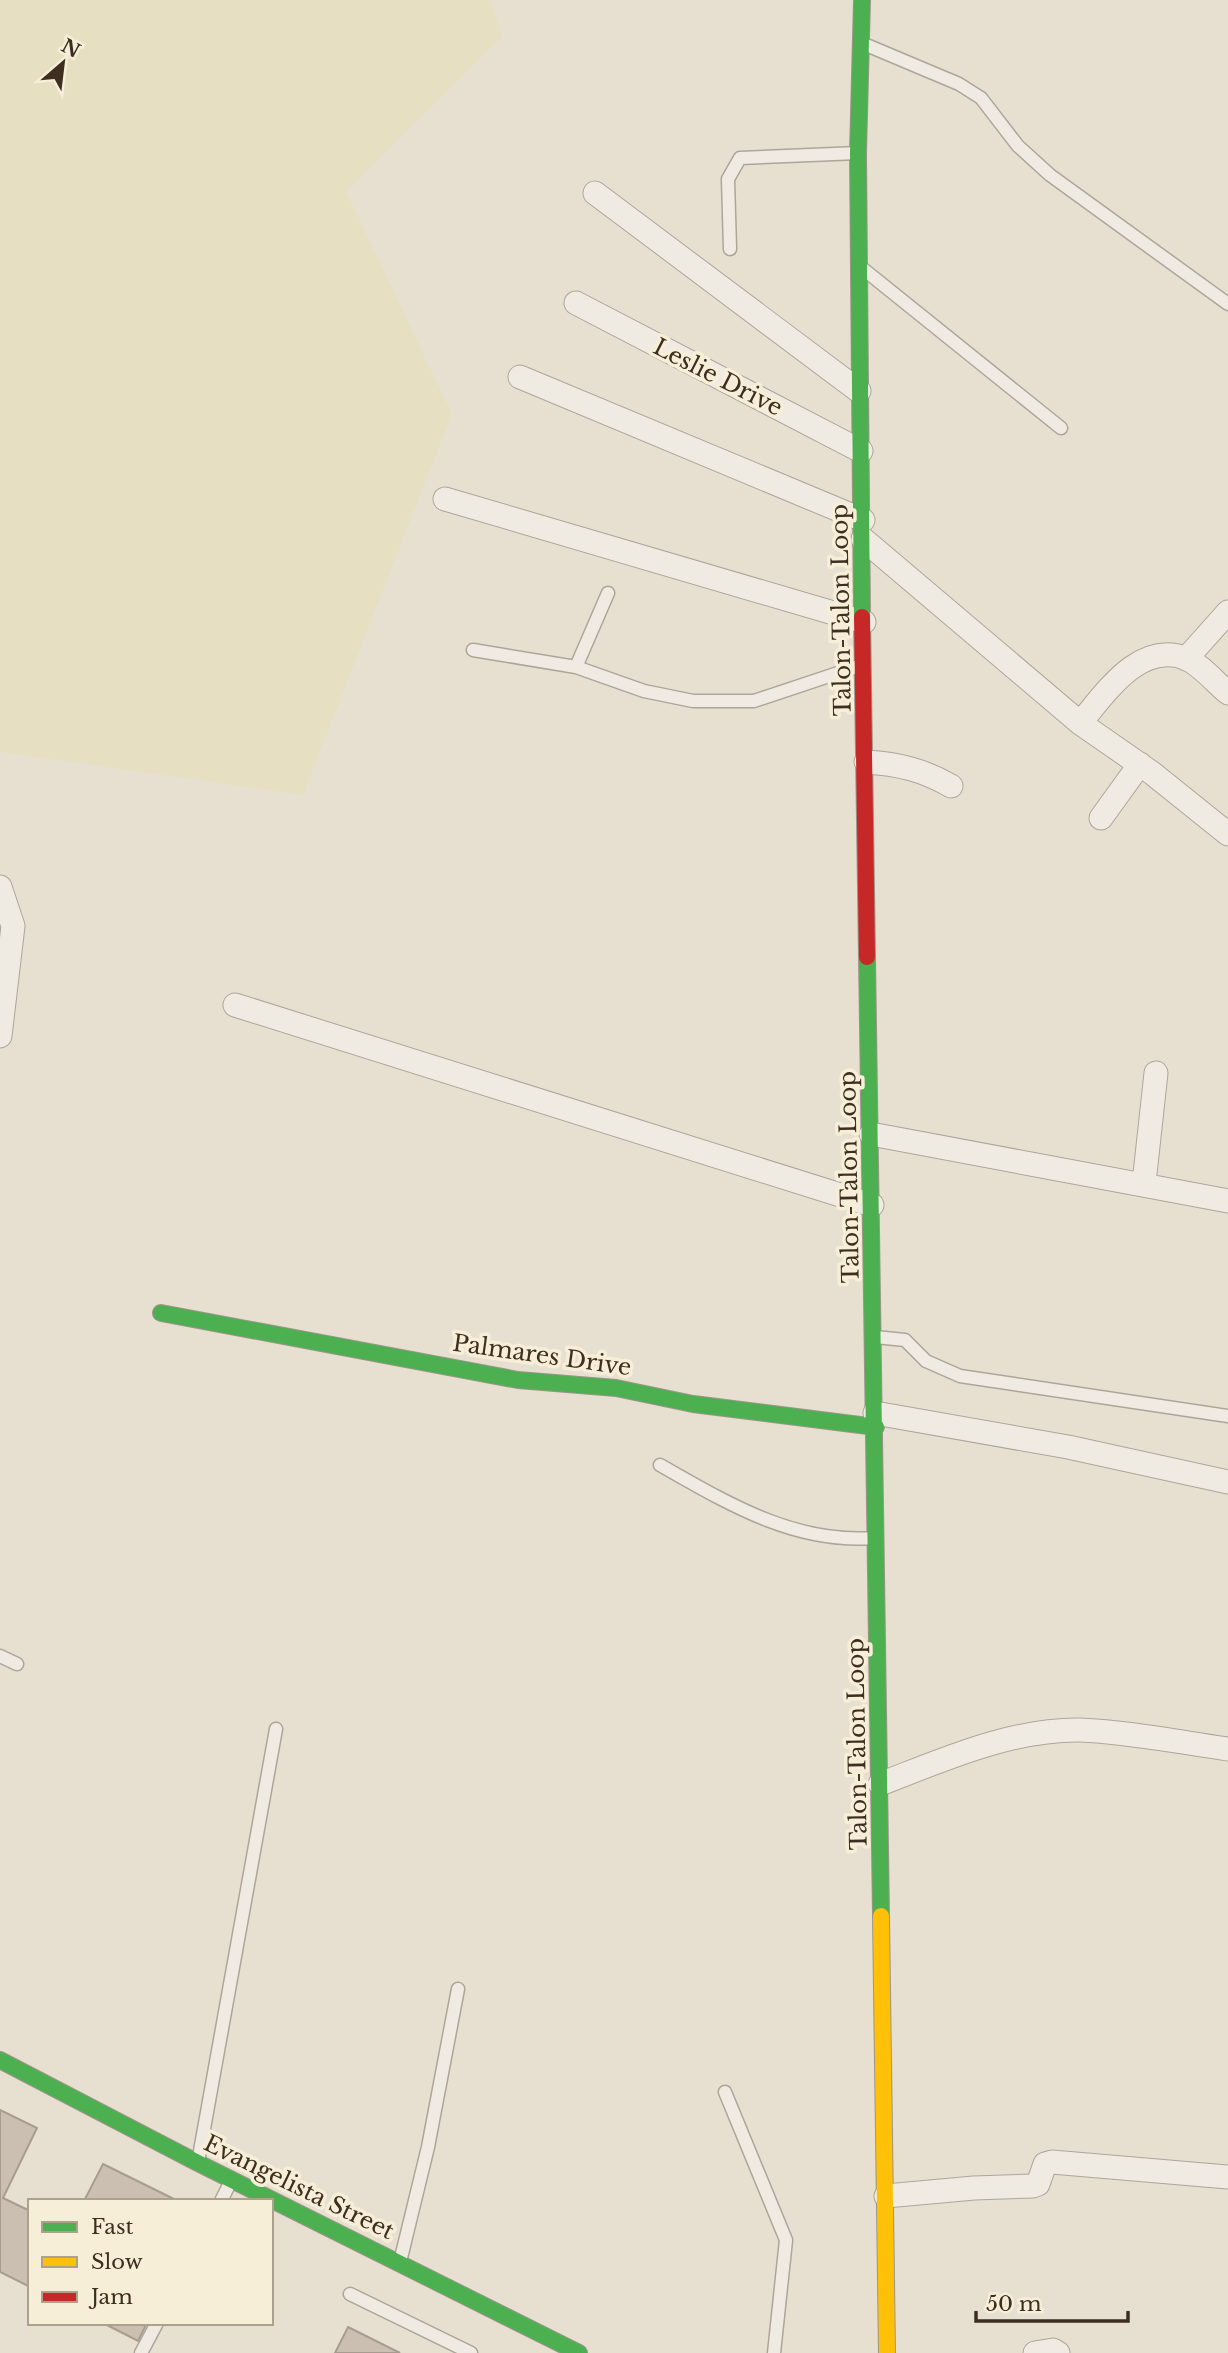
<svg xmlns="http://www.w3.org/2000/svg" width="1228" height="2353" font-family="'Libre Baskerville',serif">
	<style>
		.farmland { fill: #e6dfc2 }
		.building { fill: #cbbfb2; stroke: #a89c90; stroke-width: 2 }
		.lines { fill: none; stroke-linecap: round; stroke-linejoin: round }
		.lane-casing { stroke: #ada599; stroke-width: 15 }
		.street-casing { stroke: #ada599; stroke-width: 25 }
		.fast-casing { stroke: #9c958a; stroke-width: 18 }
		.slow-casing { stroke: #9c958a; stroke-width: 18 }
		.jam-casing { stroke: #9c958a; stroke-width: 18 }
		.lane { stroke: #efebe3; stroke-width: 12 }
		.street { stroke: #efebe3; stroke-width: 23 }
		.fast { stroke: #4caf50; stroke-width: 16 }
		.slow { stroke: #ffc107; stroke-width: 16 }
		.jam { stroke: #c62828; stroke-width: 16 }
		.labels { text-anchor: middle; stroke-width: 7; stroke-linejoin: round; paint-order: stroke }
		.street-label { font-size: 23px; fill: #3d2e20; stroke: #f7eed8 }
	</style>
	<rect width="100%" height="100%" fill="#e7e0d1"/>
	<path class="farmland" d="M 0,0 L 491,0 L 502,37 L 346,191 L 452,414 L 303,795 L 0,752 Z"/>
	<path class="building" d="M 0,2110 L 37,2128 L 3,2198 L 30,2211 L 30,2287 L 0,2272 Z
		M 103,2164 L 178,2201 L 84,2201 Z
		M 103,2323 L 147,2323 L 138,2341 Z
		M 348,2327 L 400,2353 L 335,2353 Z"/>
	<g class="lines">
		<g class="lane-casing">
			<path id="lane" d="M 864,44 L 959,84 L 981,98 L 1018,146 L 1050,175 L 1228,304
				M 730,249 L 728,179 L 740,158 L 858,153
				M 862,268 L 1061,428
				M 473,650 L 576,667 L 644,691 L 693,701 L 754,701 L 862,665
				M 576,667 L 608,593
				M 875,1337 L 905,1340 L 926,1361 L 960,1376 L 1228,1416
				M 660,1465 C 727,1503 794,1544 874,1538
				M 0,1656 L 17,1664
				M 725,2092 L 786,2240 L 774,2353
				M 198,2162 L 276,1729
				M 221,2201 L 232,2179
				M 400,2262 L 428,2147 L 458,1989
				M 350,2294 L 471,2353
				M 141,2353 L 157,2323"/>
		</g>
		<g class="street-casing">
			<path id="street" d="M 595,193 L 859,391
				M 576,303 L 861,451
				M 520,377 L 863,520
				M 445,499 L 864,622
				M 863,539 L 1080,723 C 1105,694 1139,641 1185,658 C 1200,664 1216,683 1228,693
				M 1186,659 L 1228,612
				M 1080,723 L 1152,773 L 1228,834
				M 866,762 C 899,764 923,770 951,786
				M 1101,818 L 1140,764
				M 0,887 L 13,926 L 0,1036
				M 235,1005 L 872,1205
				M 871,1134 L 1228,1201
				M 1144,1183 L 1156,1073
				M 875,1413 L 1068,1447 L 1228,1482
				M 880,1784 C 943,1760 1011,1729 1080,1730 C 1129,1732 1179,1742 1228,1749
				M 886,2196 L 974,2188 L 1033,2186 L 1038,2184 L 1045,2164 L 1052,2162 L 1228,2177
				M 1035,2353 L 1053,2350 L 1058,2353"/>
		</g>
		<g class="fast-casing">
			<path id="fast" d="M 862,0 L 858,153 L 862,617
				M 867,957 L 881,1916
				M 161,1313 L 518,1380 L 616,1388 L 693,1404 L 876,1427
				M 0,2060 L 198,2163 L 579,2353"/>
		</g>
		<g class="slow-casing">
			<path id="slow" d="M 881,1916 L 887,2353"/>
		</g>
		<g class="jam-casing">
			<path id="jam" d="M 862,617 L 867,957"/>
		</g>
		<use href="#lane" class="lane"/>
		<use href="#street" class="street"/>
		<use href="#fast" class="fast"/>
		<use href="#slow" class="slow"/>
		<use href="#jam" class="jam"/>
	</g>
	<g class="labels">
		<g class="street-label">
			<text transform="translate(718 377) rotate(27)" y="8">Leslie Drive</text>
			<text transform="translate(841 610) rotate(-91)" y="8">Talon-Talon Loop</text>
			<text transform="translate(849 1177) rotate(-91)" y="8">Talon-Talon Loop</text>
			<text transform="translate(542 1355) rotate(8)" y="8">Palmares Drive</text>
			<text transform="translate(857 1744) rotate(-91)" y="8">Talon-Talon Loop</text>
			<text transform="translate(299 2187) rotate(26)" y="8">Evangelista Street</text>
		</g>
	</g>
	<rect x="28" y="2199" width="245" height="126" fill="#f7eed8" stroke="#ada18e" stroke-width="2"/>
	<rect x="42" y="2222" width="35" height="10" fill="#4caf50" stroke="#ada18e" stroke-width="2"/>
	<text x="91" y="2234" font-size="21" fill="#3d2e20">Fast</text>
	<rect x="42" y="2257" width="35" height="10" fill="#ffc107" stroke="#ada18e" stroke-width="2"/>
	<text x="91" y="2269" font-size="21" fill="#3d2e20">Slow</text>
	<rect x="42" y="2292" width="35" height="10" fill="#c62828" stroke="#ada18e" stroke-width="2"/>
	<text x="91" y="2304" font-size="21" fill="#3d2e20">Jam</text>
	<g transform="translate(63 63) rotate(28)" stroke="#f7eed8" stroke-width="5" paint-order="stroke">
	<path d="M0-5L12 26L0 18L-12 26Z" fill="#3d2e20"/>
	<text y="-10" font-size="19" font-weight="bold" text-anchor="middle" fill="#3d2e20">N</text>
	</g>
	<path d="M976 2311v10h152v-10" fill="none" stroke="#3d2e20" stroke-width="3.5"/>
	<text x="986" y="2311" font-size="21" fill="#3d2e20" stroke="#f7eed8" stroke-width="5" paint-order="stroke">50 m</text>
</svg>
